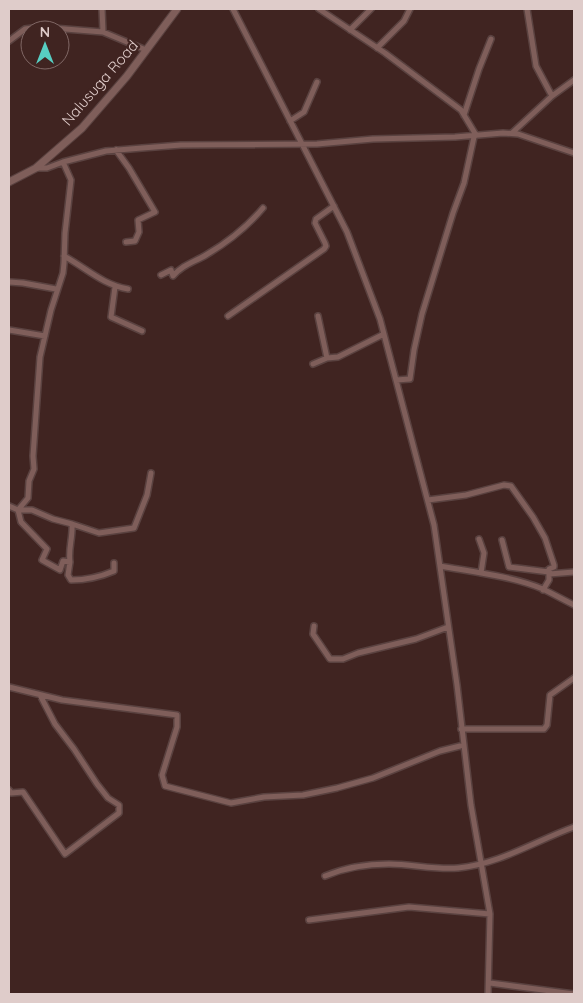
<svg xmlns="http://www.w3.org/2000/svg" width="583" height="1003" font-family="Quicksand,sans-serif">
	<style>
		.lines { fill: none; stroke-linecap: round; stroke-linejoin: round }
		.street-casing { stroke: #5a4240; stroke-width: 8 }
		.secondary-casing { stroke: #5a4240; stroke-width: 9 }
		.street { stroke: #7f5e5a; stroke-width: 5 }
		.secondary { stroke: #7f5e5a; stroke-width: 7 }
		.labels { text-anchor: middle; stroke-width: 4.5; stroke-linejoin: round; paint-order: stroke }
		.street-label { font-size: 15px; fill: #dfccca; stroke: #402421 }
	</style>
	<rect width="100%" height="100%" fill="#402421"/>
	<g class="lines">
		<g class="street-casing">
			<path id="street" d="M 102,9 L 103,32
				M 233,9 L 347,232 L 380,319 L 434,525 L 457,685 L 471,805 L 490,914 L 488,994
				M 319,9 L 385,53 L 461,110 L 476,135 L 474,137 L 464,183 L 453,213 L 422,314 L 414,350 L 410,379 L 396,380
				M 527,9 L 536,66 L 552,96
				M 350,30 L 371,9
				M 9,41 L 25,29 L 40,27 L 103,32 L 146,50
				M 377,48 L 404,21 L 410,9
				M 464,115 L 479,69 L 491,39
				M 290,121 L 304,112 L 317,82
				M 512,133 L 552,96 L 574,80
				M 116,150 L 129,168 L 155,212 L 138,220 L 139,232 L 135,241 L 126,242
				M 36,168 L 47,168 L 63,162 L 106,151 L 142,148 L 181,145 L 317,144 L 373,139 L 455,137 L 503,133 L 518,134 L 574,153
				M 64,256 C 86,268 103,285 128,289
				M 161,275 L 171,270 L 173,276 C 182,265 194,262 206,255 C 228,242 247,227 263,208
				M 9,282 L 23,283 L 56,289
				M 115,287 L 111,317 L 142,331
				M 228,316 L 324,249 L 326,246 L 325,243 L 315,223 L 316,219 L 334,206
				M 318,316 L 327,358
				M 9,330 L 45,336
				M 313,364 L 327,358 L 338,357 L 384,334
				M 428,500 L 466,495 L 504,485 L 511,486 L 533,517 L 545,538 L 554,565 L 554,567 L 549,569 L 549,572
				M 9,506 L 18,510 L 28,498 L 29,481 L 34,469 L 33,456 L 40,357 L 51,310 L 63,273 L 64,263 L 65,233 L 71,180 L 63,162
				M 72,524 L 99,533 L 134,528 L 147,495 L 151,473
				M 479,539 L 484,553 L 481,573
				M 502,540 L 509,567 L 549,572 L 550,573
				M 70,562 C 68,549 73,537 72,524 L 53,519 L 32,510 L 18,510 L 21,522 L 47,549 L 42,560 L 60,570 L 63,561 L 70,562 L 68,575 L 71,580 C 86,580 100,577 114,571 L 114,563
				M 440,566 C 474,572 511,576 543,589 C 553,594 564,600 574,605
				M 543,590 L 549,580 L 549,574 L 574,572
				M 314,626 L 313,634 L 330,659 L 343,659 L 358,653 L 416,639 L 448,627
				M 9,687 L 62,700 L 177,715 L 177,727 L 162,775 L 165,786 L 231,803 L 264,797 L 303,795 L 337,788 L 373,778 L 440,751 L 460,746
				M 461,729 L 544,729 L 547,725 L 550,695 L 574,678
				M 9,790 L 11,793 L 23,792 L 65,854 L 119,813 L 119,805 L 108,798 L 97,784 L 74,749 L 55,724 L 40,695
				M 325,876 C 344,868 368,864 389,864 C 412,864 435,870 458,868 C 500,864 535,841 574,827
				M 309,920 L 409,907 L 490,914
				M 490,983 L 574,994"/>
		</g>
		<g class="secondary-casing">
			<path id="secondary" d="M 9,182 L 36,168 L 82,128 L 127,76 L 177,9"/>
		</g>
		<use href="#street" class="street"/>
		<use href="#secondary" class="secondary"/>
	</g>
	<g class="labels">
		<g class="street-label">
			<text transform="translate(100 83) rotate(-49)" y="5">Nalusuga Road</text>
		</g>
	</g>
	<rect width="583" height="1003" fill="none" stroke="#dfccca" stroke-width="20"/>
	<g transform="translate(45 45)"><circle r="24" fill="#402421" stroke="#806765"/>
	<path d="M0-4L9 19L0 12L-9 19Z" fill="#57cec2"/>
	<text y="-8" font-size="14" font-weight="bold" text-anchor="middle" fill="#dfccca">N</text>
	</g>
</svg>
